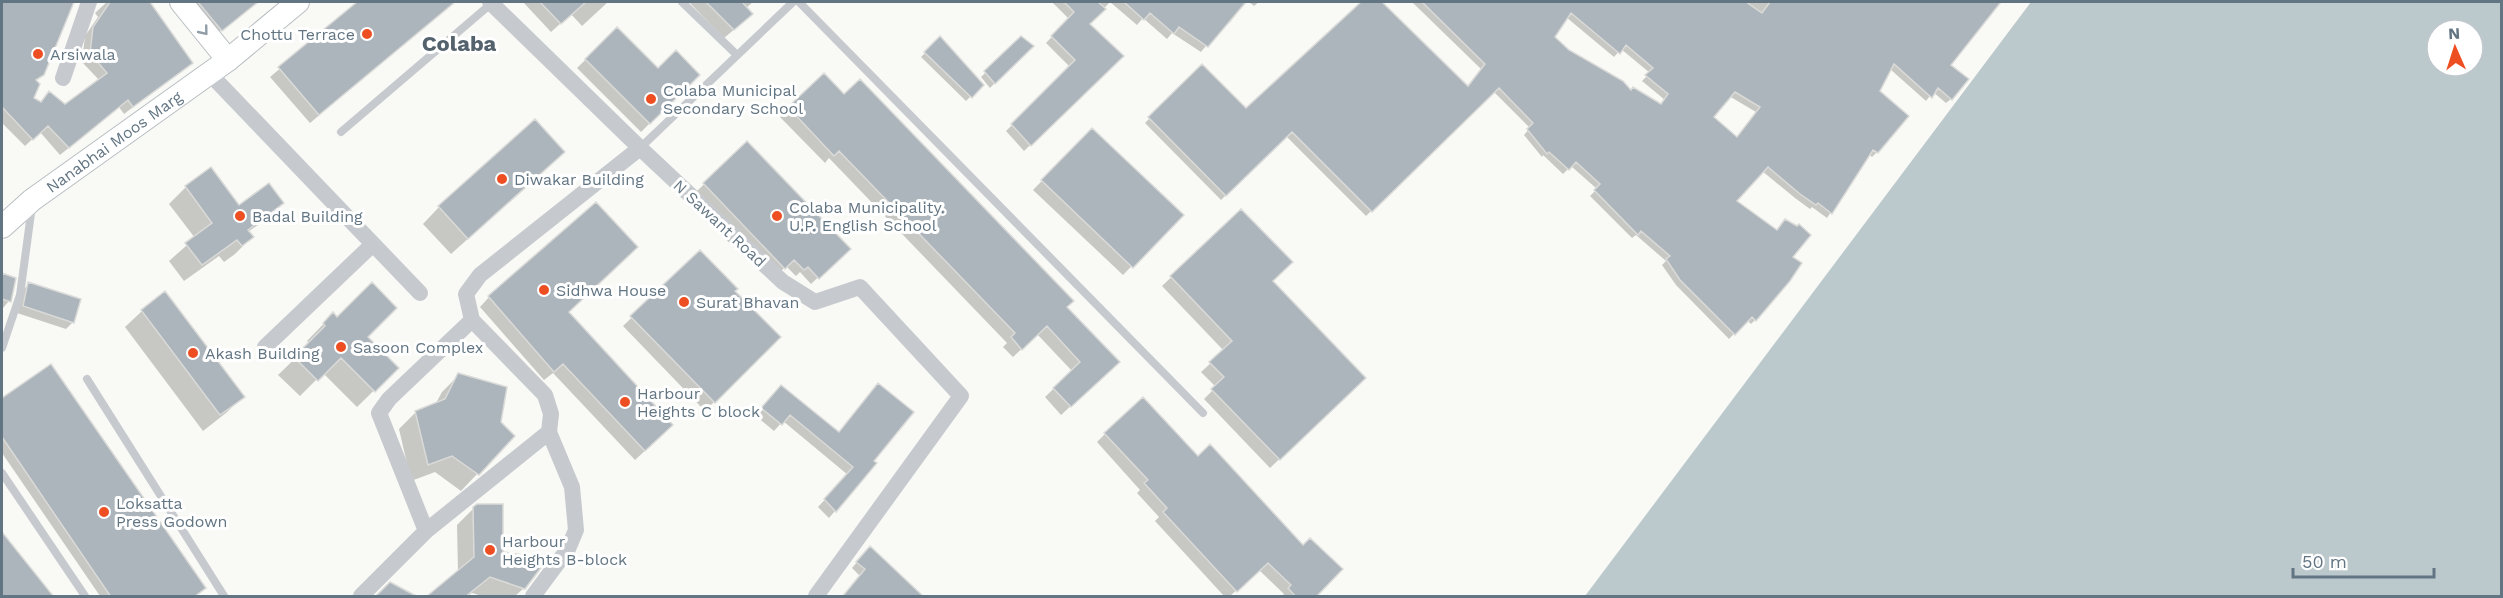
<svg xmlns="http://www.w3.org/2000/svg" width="2503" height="598" font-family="'Work Sans',sans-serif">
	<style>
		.water { fill: #bcc9cc; fill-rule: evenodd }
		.shadow { fill: #0003; fill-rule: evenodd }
		.building { fill: #acb5bb; stroke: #dadad8; stroke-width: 1.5; fill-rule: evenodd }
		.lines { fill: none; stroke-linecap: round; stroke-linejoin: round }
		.secondary-casing { stroke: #b8bec2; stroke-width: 24 }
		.service { stroke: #c6cace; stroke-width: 8 }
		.minor { stroke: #c6cace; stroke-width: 16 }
		.secondary { stroke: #fff; stroke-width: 22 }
		.oneway { stroke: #919ea8 }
		.poi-dot { fill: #ed4f22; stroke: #fff; stroke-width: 2 }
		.labels { text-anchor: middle; stroke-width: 6; stroke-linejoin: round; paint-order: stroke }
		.poi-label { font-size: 16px; fill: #627583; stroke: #fff; text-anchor: start }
		.street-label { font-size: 16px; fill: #627583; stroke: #fff }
		.district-label { font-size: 22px; font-weight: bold; fill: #54626d; stroke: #fff }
	</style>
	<rect width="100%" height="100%" fill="#f9f9f6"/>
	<path class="water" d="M 2031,2 L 2501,2 L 2501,596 L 1585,596 ZM 2437,30 L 2473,30 L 2473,66 L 2437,66 Z"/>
	<path class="shadow" d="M 2,2 L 73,2 L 42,74 L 35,82 L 32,99 L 40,103 L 49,93 L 65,106 L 99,80 L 82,62 L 85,36 L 98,17 L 95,13 L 107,2 L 148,2 L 191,63 L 124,114 L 119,107 L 60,155 L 40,132 L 25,146 L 2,123 Z
		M 181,2 L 240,2 L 246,9 L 212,38 Z
		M 359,2 L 454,2 L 310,123 L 270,77 Z
		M 523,2 L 608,2 L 582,26 L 571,14 L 551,32 Z
		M 689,2 L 753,2 L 746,8 L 742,23 L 724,38 Z
		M 1052,2 L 1245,2 L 1231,21 L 1225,27 L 1223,25 L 1201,52 L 1172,33 L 1167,39 L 1143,18 L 1137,25 L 1110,2 L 1088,25 L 1122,56 L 1024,151 L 1006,131 L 1070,67 L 1046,43 L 1069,19 Z
		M 1249,2 L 1259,2 L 1254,6 Z
		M 1364,2 L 1380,2 L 1467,88 L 1481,69 L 1412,2 L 1999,2 L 1949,65 L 1951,99 L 1946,103 L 1933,92 L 1926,101 L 1890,69 L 1878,92 L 1877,152 L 1872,157 L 1869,154 L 1827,218 L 1812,207 L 1810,209 L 1795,198 L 1762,171 L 1735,201 L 1776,231 L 1785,221 L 1791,257 L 1755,320 L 1751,324 L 1747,320 L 1729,339 L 1676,285 L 1662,265 L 1666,261 L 1636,235 L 1632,238 L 1590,196 L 1597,189 L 1571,166 L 1563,174 L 1543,155 L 1542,157 L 1524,135 L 1530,128 L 1493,91 L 1366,216 L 1286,136 L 1221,200 L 1145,123 L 1202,66 L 1246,110 ZM 1566,17 L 1614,57 L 1621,49 L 1650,73 L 1642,81 L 1665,100 L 1661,106 L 1631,92 L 1568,51 L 1553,37 ZM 1729,96 L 1756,112 L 1737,138 L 1712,117 Z
		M 617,29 L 658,70 L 698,75 L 641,132 L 577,68 Z
		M 940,38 L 982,85 L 966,101 L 921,57 Z
		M 1021,38 L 1031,46 L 990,88 L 981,77 Z
		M 824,75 L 1065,307 L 1109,371 L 1061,415 L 1045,397 L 1072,371 L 1037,334 L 1013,357 L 1003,347 L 1007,343 L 829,158 L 825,163 L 780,117 Z
		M 1092,130 L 1181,215 L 1123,275 L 1033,190 Z
		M 747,143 L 848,249 L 811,284 L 800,272 L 796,276 L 786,266 L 777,275 L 697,191 Z
		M 547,168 L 451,254 L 423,224 L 439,207 Z
		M 186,187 L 238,207 L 282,203 L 265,220 L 248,232 L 252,237 L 235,254 L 224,262 L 219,256 L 184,281 L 169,261 L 195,238 L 169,204 Z
		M 1241,211 L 1271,281 L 1364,378 L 1270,468 L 1204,399 L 1216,387 L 1201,372 L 1224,351 L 1162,286 Z
		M 700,252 L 733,292 L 779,337 L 705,411 L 623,326 Z
		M 3,276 L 14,279 L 9,301 L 3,308 Z
		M 29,284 L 73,322 L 66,329 L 17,313 L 22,291 Z
		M 489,297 L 567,313 L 662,435 L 635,460 L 553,373 L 544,380 L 480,307 Z
		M 142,311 L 243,397 L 226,413 L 203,431 L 125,327 Z
		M 333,314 L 366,337 L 397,368 L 357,407 L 323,373 L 300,396 L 278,375 L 310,344 L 307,341 Z
		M 51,367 L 204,588 L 195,596 L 100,596 L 2,453 L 2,400 Z
		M 459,375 L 513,436 L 461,491 L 435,472 L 411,481 L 399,429 L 416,412 L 435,405 L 442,392 Z
		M 774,393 L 838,433 L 875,464 L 829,518 L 818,507 L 848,475 L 783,421 L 774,431 L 756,416 Z
		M 1105,434 L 1198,458 L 1314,596 L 1282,596 L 1284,594 L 1259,570 L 1230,596 L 1224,596 L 1155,521 L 1159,517 L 1137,493 L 1140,490 L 1097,442 Z
		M 474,508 L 524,588 L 515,596 L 482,596 L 472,593 L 468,596 L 428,596 L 458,572 L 457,525 Z
		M 2,535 L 52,596 L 2,596 Z
		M 864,554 L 922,596 L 860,576 L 852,568 Z"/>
	<path class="building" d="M 2,2 L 74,2 L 44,75 L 36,80 L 40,84 L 34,98 L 41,102 L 49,91 L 65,104 L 107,73 L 90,53 L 93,27 L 110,2 L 150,2 L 193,63 L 133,107 L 128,100 L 69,148 L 48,126 L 33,140 L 2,107 Z
		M 198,2 L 258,2 L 222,31 Z
		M 357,2 L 455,2 L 319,115 L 278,67 Z
		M 540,2 L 586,2 L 561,24 Z
		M 706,2 L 742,2 L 753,14 L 734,30 Z
		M 1064,2 L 1098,2 L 1106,9 L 1090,24 L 1124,56 L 1031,146 L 1011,124 L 1075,60 L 1051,36 L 1074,12 Z
		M 1124,2 L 1246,2 L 1208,47 L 1179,27 L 1174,34 L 1150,13 L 1144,20 Z
		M 1361,2 L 1382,2 L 1468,86 L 1485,64 L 1422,2 L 1746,2 L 1762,13 L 1770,2 L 2001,2 L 1951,65 L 1969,79 L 1952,100 L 1938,88 L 1932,98 L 1894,64 L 1880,91 L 1909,116 L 1878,153 L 1873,150 L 1832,214 L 1818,203 L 1816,205 L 1800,194 L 1768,167 L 1737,201 L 1777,230 L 1785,219 L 1797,226 L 1799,224 L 1811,235 L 1793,257 L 1802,263 L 1790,281 L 1756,321 L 1752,317 L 1735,335 L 1680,280 L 1666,259 L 1670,256 L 1641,231 L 1638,235 L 1594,190 L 1600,184 L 1576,162 L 1569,170 L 1549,152 L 1547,154 L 1527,129 L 1533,123 L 1499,88 L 1372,212 L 1292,132 L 1226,196 L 1148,117 L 1202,64 L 1246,108 ZM 1571,13 L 1620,54 L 1626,45 L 1653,68 L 1645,75 L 1668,94 L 1661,104 L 1633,87 L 1631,90 L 1623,81 L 1569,50 L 1555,37 ZM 1735,92 L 1760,107 L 1737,137 L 1714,117 Z
		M 617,27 L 658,68 L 676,50 L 700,75 L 650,124 L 585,59 Z
		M 940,36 L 984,85 L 972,98 L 924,52 Z
		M 1021,36 L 1034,46 L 995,84 L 984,71 Z
		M 824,73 L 844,94 L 860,79 L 1074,301 L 1067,307 L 1120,362 L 1071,407 L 1053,388 L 1080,362 L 1047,326 L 1022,350 L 1011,337 L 1015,333 L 839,151 L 834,156 L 788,107 Z
		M 535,119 L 565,152 L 468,239 L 438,206 Z
		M 1092,128 L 1184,215 L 1133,268 L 1041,180 Z
		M 747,141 L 851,249 L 819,279 L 808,267 L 804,270 L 794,260 L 785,269 L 703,183 Z
		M 211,167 L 239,205 L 269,183 L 284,203 L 248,230 L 254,237 L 242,246 L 237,240 L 202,265 L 185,243 L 212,223 L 185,186 Z
		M 596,202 L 638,247 L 569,312 L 673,425 L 645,451 L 563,364 L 554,372 L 488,296 Z
		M 1241,209 L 1293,262 L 1273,281 L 1366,378 L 1280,460 L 1211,389 L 1224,377 L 1209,362 L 1232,341 L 1170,276 Z
		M 700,250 L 738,289 L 735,291 L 781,337 L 715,403 L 630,316 Z
		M 2,273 L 16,278 L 11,302 L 2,299 Z
		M 28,282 L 81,299 L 74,323 L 23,306 Z
		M 372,282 L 397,308 L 368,337 L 399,368 L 375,392 L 341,358 L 318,381 L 294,357 L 325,326 L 323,323 L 333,312 L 337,317 Z
		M 165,291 L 245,397 L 220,415 L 141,310 Z
		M 51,364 L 206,588 L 194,597 L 111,597 L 2,437 L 2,398 Z
		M 458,373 L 507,387 L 501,422 L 515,436 L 479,475 L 452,456 L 428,465 L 415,411 L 445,399 Z
		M 878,383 L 914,412 L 874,461 L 877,463 L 836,512 L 824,499 L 853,467 L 790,415 L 782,425 L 761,408 L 781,385 L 839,432 Z
		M 1143,397 L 1198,456 L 1210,444 L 1303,545 L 1310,538 L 1343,569 L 1316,597 L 1296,597 L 1288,588 L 1291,585 L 1268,563 L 1237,592 L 1163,512 L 1167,508 L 1144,483 L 1148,480 L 1104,433 Z
		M 477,504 L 503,504 L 503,552 L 546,558 L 543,565 L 525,589 L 490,577 L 465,597 L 426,597 L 474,557 L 473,507 Z
		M 2,532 L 54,597 L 2,597 Z
		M 870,546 L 924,597 L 842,597 L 865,569 L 856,562 Z
		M 390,582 L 418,597 L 375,597 Z"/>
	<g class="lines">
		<g class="secondary-casing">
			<g id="secondary">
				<path d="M 181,2 L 228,60"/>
				<path id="s1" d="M 2,227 L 32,200 L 228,60 L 298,2"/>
			</g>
		</g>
		<path class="service" d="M 682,2 L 737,55
			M 799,2 L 1203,413
			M 341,132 L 492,3
			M 640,148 L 793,2
			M 2,348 L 20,295 L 32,206
			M 87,379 L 224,596
			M 2,473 L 85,596"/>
		<path class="minor" d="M 490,2 L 640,148 L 783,282 L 815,302 L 860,287 L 961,396 L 816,596
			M 210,74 L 420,293
			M 63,78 L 89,2
			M 265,347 L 373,244
			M 426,531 L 379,413 L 389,399 L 472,320
			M 361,596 L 426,531 L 549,432
			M 533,596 L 568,549 L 576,530 L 572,487 L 549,432 L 551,414 L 545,395 L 472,320 L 466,294 L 480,275 L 640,148"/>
		<use href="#secondary" class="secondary"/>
	</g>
	<defs><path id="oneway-chevron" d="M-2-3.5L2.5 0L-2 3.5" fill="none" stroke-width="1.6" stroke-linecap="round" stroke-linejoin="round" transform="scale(1.5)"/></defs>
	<use class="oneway" href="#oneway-chevron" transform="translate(204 31) rotate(51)"/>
	<g class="poi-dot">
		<circle cx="367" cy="34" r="6"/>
		<circle cx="38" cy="54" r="6"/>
		<circle cx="651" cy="99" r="6"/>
		<circle cx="502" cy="179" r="6"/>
		<circle cx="240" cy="216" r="6"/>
		<circle cx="777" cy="216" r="6"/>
		<circle cx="544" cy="290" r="6"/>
		<circle cx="684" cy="302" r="6"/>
		<circle cx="341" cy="347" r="6"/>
		<circle cx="193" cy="353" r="6"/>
		<circle cx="625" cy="402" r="6"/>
		<circle cx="104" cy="512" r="6"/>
		<circle cx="490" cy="550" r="6"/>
	</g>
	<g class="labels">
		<g class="poi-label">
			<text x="355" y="40" text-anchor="end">Chottu Terrace</text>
			<text x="50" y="60">Arsiwala</text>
			<text x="663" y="96">Colaba Municipal<tspan x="663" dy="18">Secondary School</tspan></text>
			<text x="514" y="185">Diwakar Building</text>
			<text x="789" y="213">Colaba Municipality.<tspan x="789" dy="18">U.P. English School</tspan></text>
			<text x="252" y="222">Badal Building</text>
			<text x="556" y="296">Sidhwa House</text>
			<text x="696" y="308">Surat Bhavan</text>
			<text x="353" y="353">Sasoon Complex</text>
			<text x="205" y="359">Akash Building</text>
			<text x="637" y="399">Harbour<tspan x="637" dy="18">Heights C block</tspan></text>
			<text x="116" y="509">Loksatta<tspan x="116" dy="18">Press Godown</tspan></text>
			<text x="502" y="547">Harbour<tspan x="502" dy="18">Heights B-block</tspan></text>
		</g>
		<g class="street-label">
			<text dy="6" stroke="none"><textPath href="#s1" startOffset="141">Nanabhai Moos Marg</textPath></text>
			<text transform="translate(720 223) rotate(43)" y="6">N Sawant Road</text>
		</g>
		<g class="district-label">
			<text x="459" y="51">Colaba</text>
		</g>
	</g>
	<rect width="2503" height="598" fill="none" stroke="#627583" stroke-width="6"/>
	<g transform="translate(2455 48) rotate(357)"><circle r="28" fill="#ffffff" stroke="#c0c8cd" stroke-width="1.5"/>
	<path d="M0-4.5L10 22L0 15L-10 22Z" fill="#ed4f22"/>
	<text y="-9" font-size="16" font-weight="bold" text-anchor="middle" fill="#627583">N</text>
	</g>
	<path d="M2293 568v9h141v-9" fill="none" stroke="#627583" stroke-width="3"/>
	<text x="2302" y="568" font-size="18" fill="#627583" stroke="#ffffff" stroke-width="4.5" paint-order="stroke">50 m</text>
</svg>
